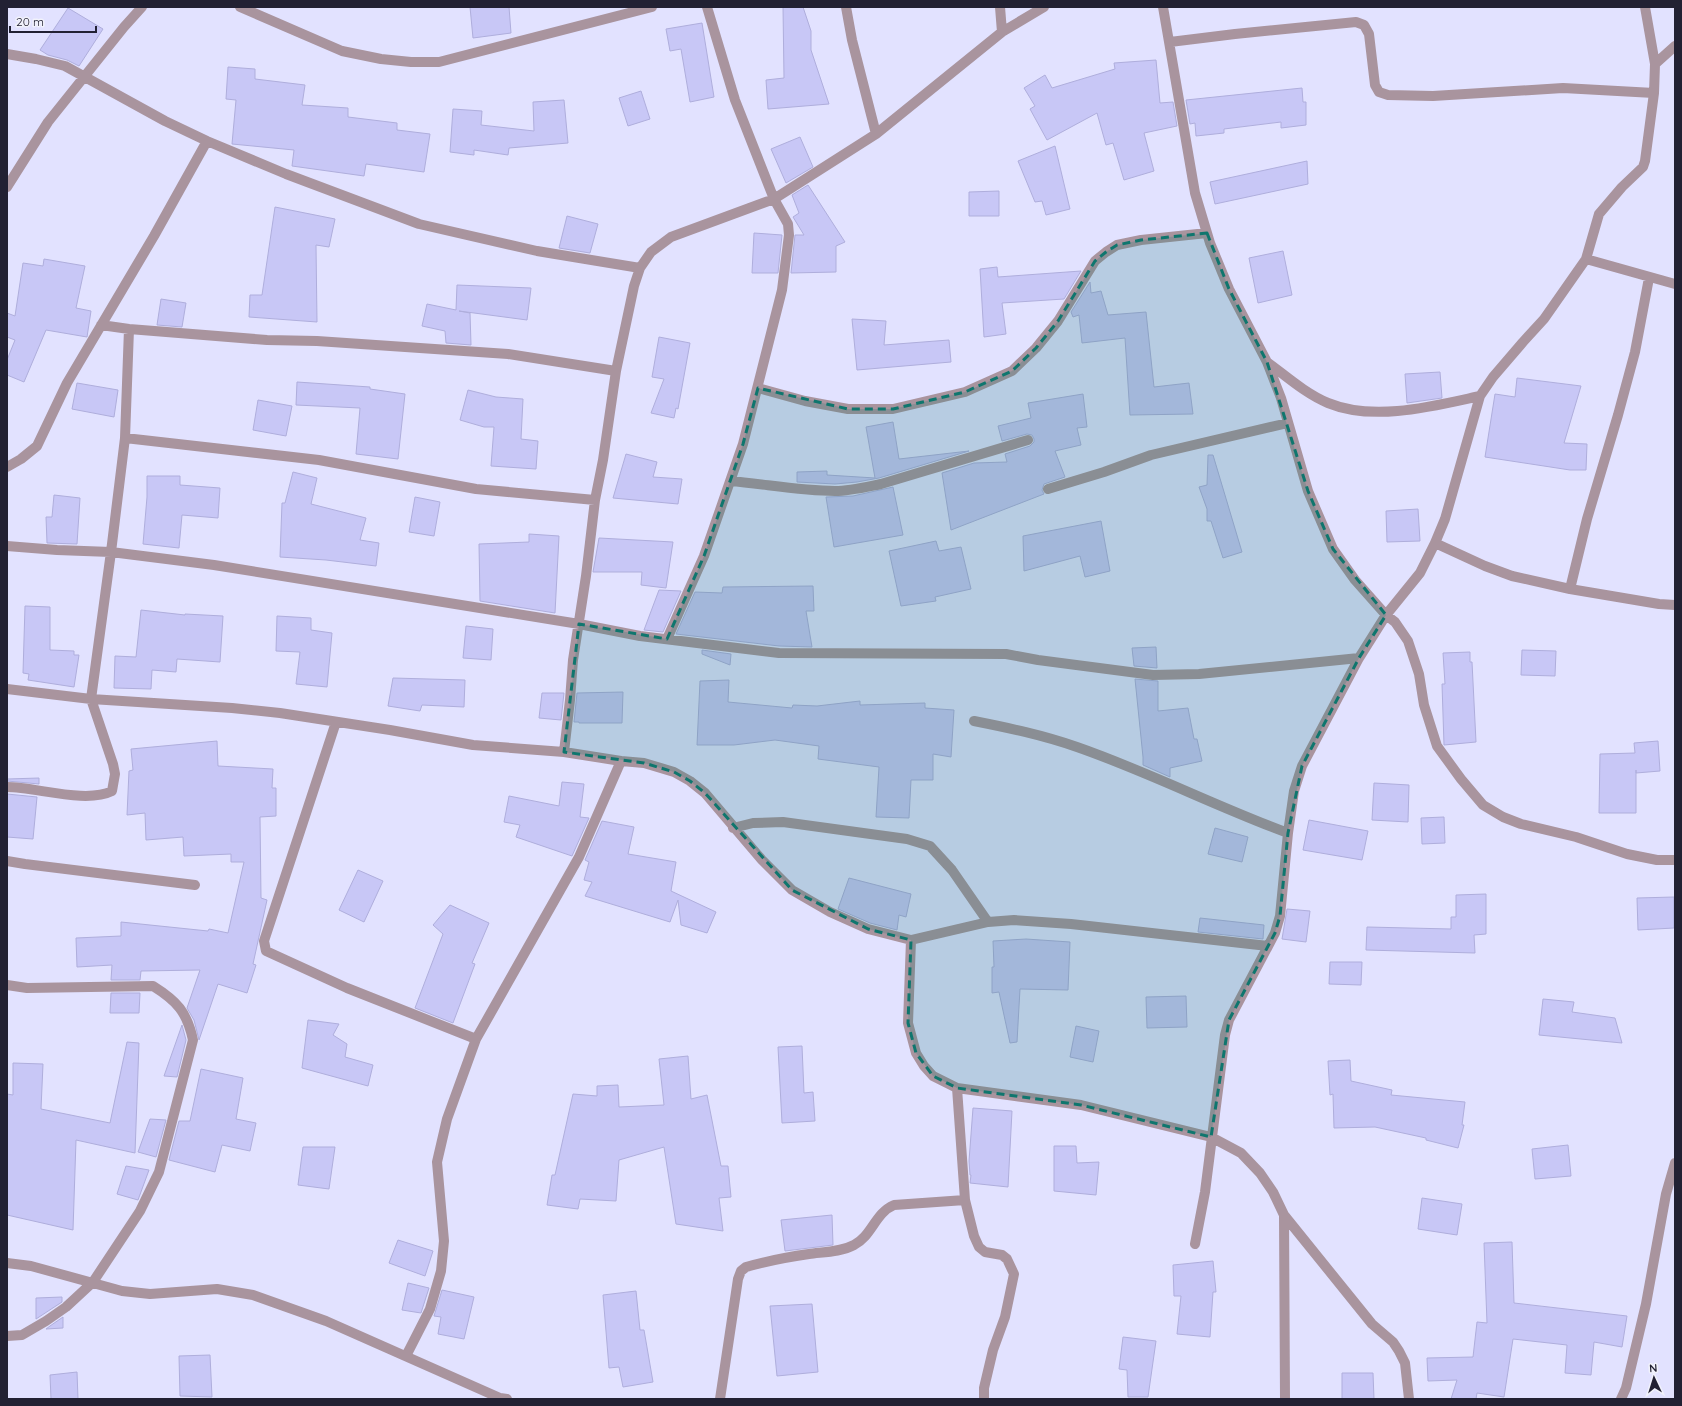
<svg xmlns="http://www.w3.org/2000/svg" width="1682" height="1406" font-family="Quicksand,sans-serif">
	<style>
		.building { fill: #c8c7f6; stroke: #afaedc }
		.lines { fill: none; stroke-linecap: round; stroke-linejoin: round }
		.street { stroke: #a9949e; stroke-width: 10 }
		.marked { fill: #0f766e; fill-opacity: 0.2; stroke: #0f766e; stroke-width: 3; stroke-dasharray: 8 5; stroke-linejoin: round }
	</style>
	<rect width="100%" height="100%" fill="#e2e2ff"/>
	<path class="building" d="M 470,7 L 509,7 L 511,33 L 473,38 Z
		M 783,7 L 803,7 L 811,31 L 811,50 L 829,104 L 768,109 L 766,80 L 784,78 Z
		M 68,8 L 103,29 L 79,66 L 67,60 L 48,55 L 40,50 Z
		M 702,23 L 714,97 L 690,102 L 681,49 L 670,51 L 666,29 Z
		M 1156,60 L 1160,103 L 1173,102 L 1177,126 L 1144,133 L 1154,171 L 1124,180 L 1113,143 L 1106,145 L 1097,113 L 1047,140 L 1030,109 L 1035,106 L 1024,88 L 1045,75 L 1052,88 L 1115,69 L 1114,63 Z
		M 228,67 L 255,69 L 255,79 L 305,85 L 302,105 L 348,108 L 348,117 L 397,123 L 397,130 L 430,134 L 424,172 L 366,164 L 364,176 L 292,166 L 294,150 L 232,144 L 236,100 L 226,99 Z
		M 1302,88 L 1303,102 L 1306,102 L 1306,125 L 1281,128 L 1281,122 L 1224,129 L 1224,133 L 1196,136 L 1195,123 L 1190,124 L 1186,100 Z
		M 641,91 L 650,119 L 628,126 L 619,98 Z
		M 564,100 L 568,143 L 509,148 L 508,155 L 474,150 L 474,155 L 450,152 L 453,109 L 482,111 L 481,125 L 534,131 L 533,102 Z
		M 800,137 L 813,167 L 786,183 L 771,149 Z
		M 1055,146 L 1070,209 L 1046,215 L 1042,201 L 1035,202 L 1018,161 Z
		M 1307,161 L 1308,184 L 1215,204 L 1210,182 Z
		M 808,185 L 845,242 L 836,246 L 836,272 L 791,273 L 795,235 L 804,235 L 793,217 L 799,213 L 792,195 Z
		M 999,191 L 999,216 L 969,216 L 969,192 Z
		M 275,207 L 335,219 L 329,247 L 316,245 L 317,322 L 249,317 L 250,295 L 262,295 Z
		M 567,216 L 598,224 L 590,253 L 559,248 Z
		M 754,233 L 782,235 L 778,273 L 752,273 Z
		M 1283,251 L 1292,295 L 1258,303 L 1249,258 Z
		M 44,259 L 85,266 L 76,308 L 91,311 L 87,337 L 46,330 L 24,382 L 7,375 L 7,360 L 15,340 L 7,337 L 7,313 L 15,316 L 23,263 L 43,266 Z
		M 997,267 L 998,277 L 1081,271 L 1064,299 L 1002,303 L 1006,334 L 984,337 L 980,269 Z
		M 1090,282 L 1091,293 L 1101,291 L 1108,315 L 1146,312 L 1154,387 L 1189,383 L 1193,414 L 1130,415 L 1125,338 L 1082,343 L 1079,315 L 1073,317 L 1071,312 Z
		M 457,285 L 531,288 L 527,320 L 459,311 L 470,313 L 471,345 L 446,343 L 445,331 L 422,326 L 427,304 L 456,310 Z
		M 161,299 L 186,303 L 182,327 L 157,325 Z
		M 852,319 L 886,321 L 884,345 L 949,340 L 951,362 L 857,370 Z
		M 659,337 L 690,343 L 678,409 L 676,408 L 674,418 L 651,413 L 664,379 L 652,377 Z
		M 1440,372 L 1442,398 L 1407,403 L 1405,374 Z
		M 1517,378 L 1581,386 L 1564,443 L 1587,444 L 1586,470 L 1570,470 L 1485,457 L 1495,394 L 1515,397 Z
		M 297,382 L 370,387 L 370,389 L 405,394 L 398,459 L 356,454 L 360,408 L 296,405 Z
		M 77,383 L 118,390 L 114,417 L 72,409 Z
		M 468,390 L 496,397 L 523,399 L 521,439 L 538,441 L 536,469 L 491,466 L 494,427 L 484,427 L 460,420 Z
		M 1083,394 L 1087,427 L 1077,428 L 1081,445 L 1055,451 L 1065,477 L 1044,484 L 1042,490 L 1044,494 L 951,530 L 942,473 L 974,463 L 1007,462 L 1005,454 L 1030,446 L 1034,442 L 1034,439 L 1032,435 L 1027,434 L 1002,441 L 998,426 L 1031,418 L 1028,403 Z
		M 258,400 L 292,406 L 286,436 L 253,430 Z
		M 893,422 L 899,459 L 969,451 L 879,478 L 857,482 L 835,484 L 797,482 L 797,472 L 827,471 L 827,475 L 875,478 L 866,427 Z
		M 626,454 L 657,462 L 653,477 L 682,479 L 678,504 L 613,498 Z
		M 1208,455 L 1213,455 L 1242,552 L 1223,558 L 1211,521 L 1207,521 L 1207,509 L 1199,487 L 1207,485 Z
		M 293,472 L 317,478 L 311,504 L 366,518 L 360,540 L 379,543 L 376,566 L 326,560 L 280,557 L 282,503 L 285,503 Z
		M 147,476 L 180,476 L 180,485 L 220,488 L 218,518 L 182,515 L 179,548 L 143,544 L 147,497 Z
		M 893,487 L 903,535 L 834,547 L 826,497 L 853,496 Z
		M 54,495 L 80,498 L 77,544 L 47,543 L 46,517 L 52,517 Z
		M 415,497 L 440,502 L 434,536 L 409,532 Z
		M 1418,509 L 1420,541 L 1387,542 L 1386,511 Z
		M 1101,521 L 1110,571 L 1085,577 L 1080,556 L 1024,571 L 1023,536 Z
		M 529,534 L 559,536 L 555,613 L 480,601 L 479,544 L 529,542 Z
		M 599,538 L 673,542 L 666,588 L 641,585 L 642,572 L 593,572 Z
		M 936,541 L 939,551 L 961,547 L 971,589 L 935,597 L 936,601 L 901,606 L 889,551 Z
		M 813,586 L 814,611 L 806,611 L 812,647 L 779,646 L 676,634 L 695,592 L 722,593 L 723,587 Z
		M 659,590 L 681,591 L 663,632 L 644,630 Z
		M 25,606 L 50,607 L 50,650 L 74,651 L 74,655 L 79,655 L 74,687 L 28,680 L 29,674 L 23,673 Z
		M 141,610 L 185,615 L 185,614 L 223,616 L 220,662 L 177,659 L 176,672 L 152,670 L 151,689 L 114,688 L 115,656 L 136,657 Z
		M 277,616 L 311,618 L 311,630 L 332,633 L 327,687 L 296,684 L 300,652 L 276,651 Z
		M 466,626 L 493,629 L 491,660 L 463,658 Z
		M 1156,647 L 1157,668 L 1134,666 L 1132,648 Z
		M 702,650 L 731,654 L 730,665 L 702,654 Z
		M 1522,650 L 1556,651 L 1555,676 L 1521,675 Z
		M 1470,652 L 1470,662 L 1472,662 L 1476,742 L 1444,745 L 1442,684 L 1445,684 L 1443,653 Z
		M 393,678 L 465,680 L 464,707 L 422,705 L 420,711 L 388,706 Z
		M 1135,679 L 1158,681 L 1158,711 L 1188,708 L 1194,739 L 1197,739 L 1202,761 L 1170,768 L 1170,777 L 1143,765 L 1143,757 Z
		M 729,680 L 728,702 L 792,708 L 793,705 L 817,706 L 860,701 L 860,705 L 925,703 L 925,708 L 954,710 L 951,757 L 933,754 L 933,780 L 911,780 L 909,818 L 876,817 L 879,767 L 818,759 L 819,746 L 775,740 L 734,745 L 697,745 L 700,681 Z
		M 623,692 L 622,723 L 579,723 L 579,722 L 574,722 L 577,693 Z
		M 542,693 L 564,693 L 561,720 L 539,718 Z
		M 217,741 L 218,766 L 273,769 L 272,788 L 276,788 L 276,816 L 260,817 L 261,898 L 267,900 L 253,964 L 256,965 L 247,993 L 218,984 L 199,1040 L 194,1020 L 187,1008 L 200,970 L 141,971 L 140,980 L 111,980 L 112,965 L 77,967 L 76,938 L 121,936 L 121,922 L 208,931 L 209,929 L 228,933 L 244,862 L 231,862 L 231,854 L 184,856 L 183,837 L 146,840 L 145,813 L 127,815 L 129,771 L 133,770 L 131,749 Z
		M 1658,741 L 1660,771 L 1636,773 L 1636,770 L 1636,813 L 1599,813 L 1600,754 L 1635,753 L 1634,743 Z
		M 39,778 L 39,784 L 7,781 L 7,779 Z
		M 562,782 L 584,784 L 580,817 L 589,818 L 572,856 L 516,837 L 520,825 L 504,822 L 509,796 L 559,806 Z
		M 1374,783 L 1409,785 L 1408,822 L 1372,820 Z
		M 7,794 L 37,797 L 33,839 L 7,837 Z
		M 1444,817 L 1445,843 L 1422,844 L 1421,818 Z
		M 1309,820 L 1368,831 L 1362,860 L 1303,850 Z
		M 602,821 L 634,827 L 628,854 L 676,862 L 671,891 L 716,912 L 707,933 L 681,925 L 678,900 L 670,922 L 585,896 L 592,882 L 584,880 L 589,862 L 585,860 Z
		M 1215,828 L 1248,837 L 1242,862 L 1208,854 Z
		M 358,870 L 383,881 L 364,922 L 339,910 Z
		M 849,878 L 911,894 L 906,917 L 899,915 L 897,930 L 870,923 L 838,909 Z
		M 1486,894 L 1486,934 L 1474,935 L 1475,953 L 1366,950 L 1367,927 L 1451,929 L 1451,917 L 1456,917 L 1456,895 Z
		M 1674,897 L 1674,928 L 1638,930 L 1637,898 Z
		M 450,905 L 489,923 L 472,963 L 475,964 L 453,1023 L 415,1008 L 443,934 L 433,925 Z
		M 1287,909 L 1310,911 L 1306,942 L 1282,939 Z
		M 1200,918 L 1264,925 L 1263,939 L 1198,932 Z
		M 1026,939 L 1070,942 L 1068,990 L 1020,989 L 1017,1042 L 1010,1043 L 999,992 L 992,993 L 992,967 L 994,967 L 993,941 Z
		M 1330,962 L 1362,962 L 1361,985 L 1329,984 Z
		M 111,993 L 140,993 L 139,1013 L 110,1013 Z
		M 1186,996 L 1187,1027 L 1147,1028 L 1146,997 Z
		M 1543,999 L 1574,1002 L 1572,1012 L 1615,1018 L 1622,1043 L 1539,1035 Z
		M 308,1020 L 339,1024 L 333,1035 L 347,1044 L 345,1057 L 373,1065 L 368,1086 L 302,1068 Z
		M 182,1025 L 186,1040 L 177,1077 L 164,1076 Z
		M 1076,1026 L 1099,1031 L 1093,1062 L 1070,1057 Z
		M 127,1042 L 139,1043 L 135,1153 L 76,1140 L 73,1230 L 7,1215 L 7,1094 L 13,1095 L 13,1063 L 43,1064 L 41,1109 L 110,1123 Z
		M 802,1046 L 804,1093 L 813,1092 L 815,1121 L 782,1123 L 778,1047 Z
		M 688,1056 L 691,1099 L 707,1095 L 721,1166 L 728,1166 L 731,1197 L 719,1198 L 723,1231 L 676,1224 L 664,1147 L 619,1160 L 616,1201 L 580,1199 L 578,1209 L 547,1205 L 552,1175 L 555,1175 L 573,1094 L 597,1096 L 597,1086 L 618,1085 L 619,1107 L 664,1105 L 659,1059 Z
		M 1350,1060 L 1351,1081 L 1392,1090 L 1391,1095 L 1465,1102 L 1462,1125 L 1464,1125 L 1458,1148 L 1426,1140 L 1426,1138 L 1375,1127 L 1334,1128 L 1333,1094 L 1330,1095 L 1328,1061 Z
		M 201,1069 L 243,1078 L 236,1119 L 256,1123 L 250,1151 L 222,1145 L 215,1172 L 169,1160 L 179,1121 L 190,1121 Z
		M 973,1108 L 1012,1111 L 1008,1187 L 970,1183 L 971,1175 L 970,1175 L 969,1161 Z
		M 150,1119 L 166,1120 L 156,1157 L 138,1152 Z
		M 1568,1145 L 1571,1176 L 1535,1179 L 1532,1149 Z
		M 1054,1146 L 1076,1146 L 1077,1163 L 1099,1162 L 1096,1195 L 1054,1191 Z
		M 303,1147 L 335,1147 L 329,1189 L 298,1185 Z
		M 126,1166 L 149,1170 L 138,1200 L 117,1194 Z
		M 1422,1198 L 1462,1204 L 1457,1235 L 1418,1229 Z
		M 832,1215 L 833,1245 L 785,1251 L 781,1220 Z
		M 398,1240 L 433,1251 L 425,1276 L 389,1263 Z
		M 1512,1242 L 1514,1303 L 1627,1316 L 1622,1347 L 1594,1342 L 1591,1375 L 1565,1373 L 1567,1345 L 1513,1339 L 1504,1397 L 1477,1393 L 1476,1399 L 1451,1399 L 1457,1380 L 1428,1381 L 1427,1358 L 1473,1357 L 1477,1322 L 1487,1323 L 1484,1243 Z
		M 1213,1261 L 1216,1292 L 1213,1292 L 1210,1337 L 1177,1334 L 1181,1296 L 1174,1296 L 1173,1265 Z
		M 408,1283 L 429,1288 L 421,1313 L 402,1310 Z
		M 442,1290 L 474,1297 L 464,1339 L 438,1334 L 441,1317 L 434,1316 Z
		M 636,1291 L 640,1330 L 644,1330 L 653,1382 L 623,1387 L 619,1367 L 609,1368 L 603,1295 Z
		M 62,1297 L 62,1302 L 36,1319 L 36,1298 Z
		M 812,1304 L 818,1372 L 777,1376 L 770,1306 Z
		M 63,1317 L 63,1328 L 46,1329 L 50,1326 Z
		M 1123,1337 L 1156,1341 L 1148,1397 L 1128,1397 L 1127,1370 L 1119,1369 Z
		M 210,1355 L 212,1397 L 180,1396 L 179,1356 Z
		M 77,1372 L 78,1399 L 51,1399 L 50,1375 Z
		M 1342,1373 L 1373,1373 L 1374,1399 L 1342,1399 Z"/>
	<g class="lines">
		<path class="street" d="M 240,7 L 342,51 L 381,59 L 411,62 L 439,62 L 652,7
			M 846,7 L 852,40 L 876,134
			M 1000,7 L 1002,32
			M 1163,7 L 1195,193 L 1210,243 L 1229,289 L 1267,362 L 1281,398 L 1308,491 L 1333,549 L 1355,580 L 1386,615 L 1395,622 L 1408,641 L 1419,674 L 1424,705 L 1437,746 L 1461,779 L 1483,805 L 1503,817 L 1521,824 L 1576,837 L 1627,854 L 1657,860 L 1675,860
			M 1645,7 L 1655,64
			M 1170,42 L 1235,34 L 1356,22 L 1364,25 L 1369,34 L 1375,85 L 1379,92 L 1388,95 L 1433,96 L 1563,88 L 1654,93
			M 1675,46 L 1655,64 L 1654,93 L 1645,161 L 1643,167 L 1622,187 L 1599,214 L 1586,259 L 1544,319 L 1523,342 L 1493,377 L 1480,396 L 1445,519 L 1435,543 L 1485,566 L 1512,576 L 1570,589 L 1659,604 L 1675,605
			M 7,54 L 36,59 L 65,66 L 165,121 L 207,141 L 286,174 L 419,224 L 537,251 L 640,268
			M 7,187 L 48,122 L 124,27 L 142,7
			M 1586,259 L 1675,284
			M 101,325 L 129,329 L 267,340 L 317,341 L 508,354 L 616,371
			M 1267,362 C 1286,376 1306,394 1328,403 C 1374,422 1434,406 1480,396
			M 758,388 L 805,401 L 848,409 L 893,409 L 965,392 L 1012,371 L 1036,348 L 1058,321 L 1095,261 L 1106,252 L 1117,245 L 1141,240 L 1207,233
			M 125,438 L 319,460 L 476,489 L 595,500
			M 7,467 L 21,459 L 37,446 L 67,383 L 154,236 L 207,141
			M 730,481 C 765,484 800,491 835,491 C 850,491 866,487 881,484 L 1028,440
			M 1048,489 L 1104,472 L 1151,455 L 1288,423
			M 7,546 L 57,550 L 111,552 L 214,565 L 579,624 L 640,636 L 779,653 L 1006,654 L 1038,660 L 1153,675 L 1199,674 L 1359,658
			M 1570,589 L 1587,519 L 1618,415 L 1635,352 L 1649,278
			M 667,639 L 704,556 L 743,444 L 782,290 L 789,235 L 788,224 L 774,199 L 735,100 L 707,7
			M 7,689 L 91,699 L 232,708 L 280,713 L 390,730 L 473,745 L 564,752
			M 974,721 C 1009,728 1043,735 1077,747 C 1149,772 1217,807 1288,833
			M 336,722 L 264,941 L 266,951 L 347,988 L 476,1039
			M 621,761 L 644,763 L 674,772 L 690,781 L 705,793 L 762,860 L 792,890 L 830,912 L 868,929 L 911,940 L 908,1023 L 916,1053 L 924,1066 L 933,1076 L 957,1088 L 1081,1105 L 1211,1137 L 1241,1153 L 1260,1173 L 1273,1192 L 1284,1215 L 1285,1399
			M 7,787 C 36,787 86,804 112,791 L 115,774 L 113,764 L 91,699 L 111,552 L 125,438 L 129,329
			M 733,828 L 753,823 L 783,822 L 907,839 L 930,846 L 952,870 L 988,922
			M 7,861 L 25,864 L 195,885
			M 911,940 L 988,922 L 1014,920 L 1071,924 L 1268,946
			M 7,985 L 27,988 L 153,986 C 177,1001 187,1012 193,1040 L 159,1172 L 140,1211 L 93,1282 L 66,1307 L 46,1321 L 22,1335 L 7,1336
			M 957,1088 L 965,1200 L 974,1236 L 979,1247 L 985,1252 L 1002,1255 L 1007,1259 L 1014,1274 L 1005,1317 L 993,1350 L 984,1388 L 984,1399
			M 1284,1215 L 1372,1324 L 1393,1342 L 1399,1351 L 1405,1363 L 1409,1399
			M 1195,1244 L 1205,1192 L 1225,1035 L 1229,1020 L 1275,933 L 1280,916 L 1288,833 L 1294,791 L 1302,766 L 1359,658 L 1386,615 L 1420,573 L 1435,543
			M 7,1263 L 31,1266 L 122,1291 L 150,1294 L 217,1289 L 253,1295 L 326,1321 L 500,1398 L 507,1399
			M 406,1356 L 430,1309 L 441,1271 L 444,1241 L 437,1162 L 447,1119 L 476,1039 L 579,857 L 621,761 L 564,752 L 570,700 L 573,660 L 586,576 L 595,500 L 603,460 L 616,371 L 634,286 L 640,268 L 651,252 L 671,237 L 774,199 L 876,134 L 1002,32 L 1044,7
			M 720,1399 L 738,1279 L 741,1271 L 746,1267 C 767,1261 788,1257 809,1254 C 824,1252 841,1252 854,1245 C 872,1236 875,1213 894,1205 L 965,1200
			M 1621,1399 L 1626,1388 L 1646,1304 L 1666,1194 L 1675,1163"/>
	</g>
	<path class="marked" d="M 1207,233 L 1229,289 L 1267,362 L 1308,491 L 1333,549 L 1386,615 L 1359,658 L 1302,766 L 1288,833 L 1280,916 L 1275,933 L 1229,1020 L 1211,1137 L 1081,1105 L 957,1088 L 933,1076 L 916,1053 L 908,1023 L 911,940 L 868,929 L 792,890 L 705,793 L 690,781 L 674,772 L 644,763 L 564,752 L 579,624 L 667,639 L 704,556 L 743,444 L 758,388 L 848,409 L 893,409 L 965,392 L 1012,371 L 1036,348 L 1058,321 L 1095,261 L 1106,252 L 1117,245 L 1141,240 Z"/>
	<rect width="1682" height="1406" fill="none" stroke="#222133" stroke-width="16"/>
	<g transform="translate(1654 1378) rotate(356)" stroke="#f1f2fb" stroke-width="3" paint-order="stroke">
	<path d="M0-3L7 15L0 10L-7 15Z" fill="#222133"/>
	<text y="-6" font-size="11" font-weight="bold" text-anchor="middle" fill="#222133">N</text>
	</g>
	<path d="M10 26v6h86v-6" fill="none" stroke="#222133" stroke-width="2"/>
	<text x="16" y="26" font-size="12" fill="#222133" stroke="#f1f2fb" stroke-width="3" paint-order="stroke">20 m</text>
</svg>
